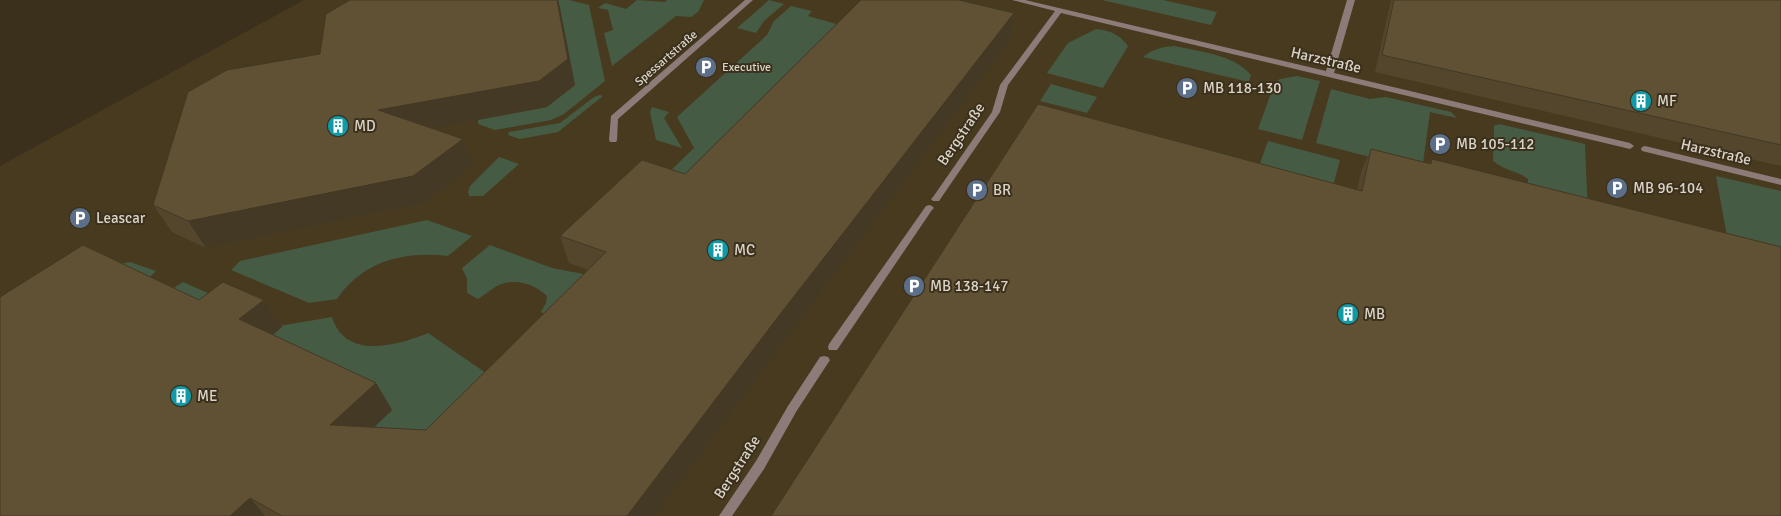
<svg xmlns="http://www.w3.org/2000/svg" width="1781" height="516" font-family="Signika,sans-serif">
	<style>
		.built { fill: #483a1e }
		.green { fill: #455b44 }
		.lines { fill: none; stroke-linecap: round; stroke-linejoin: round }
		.service { fill: #8c7b78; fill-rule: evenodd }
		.wall { fill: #53462d }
		.shaded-wall { fill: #433924 }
		.building { fill: #605134; stroke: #433924 }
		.labels { text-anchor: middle; stroke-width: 4; stroke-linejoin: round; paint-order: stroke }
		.far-street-label { font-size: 12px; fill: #dad3c7; stroke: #3b301c }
		.far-poi-label { font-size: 12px; fill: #dad3c7; stroke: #3b301c; text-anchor: start }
		.street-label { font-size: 15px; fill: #dad3c7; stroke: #3b301c }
		.poi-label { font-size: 15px; fill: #dad3c7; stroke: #3b301c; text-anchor: start }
	</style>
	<rect width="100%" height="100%" fill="#3b301c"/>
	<path class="built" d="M 304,0 L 1781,0 L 1781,516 L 0,516 L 0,166 Z"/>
	<path class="green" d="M 548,0 L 569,0 L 589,5 L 605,81 L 564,114 L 551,120 L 495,130 L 478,124 L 478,120 L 547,107 Z
		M 637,0 L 665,2 L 667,0 L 704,0 L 698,12 L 691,17 L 676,16 L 612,66 L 604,33 L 613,30 L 608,10 L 598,8 L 605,3 L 626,9 Z
		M 769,0 L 784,4 L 764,21 L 756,33 L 737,28 Z
		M 1102,0 L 1163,0 L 1217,12 L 1211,25 Z
		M 791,6 L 812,11 L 808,16 L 854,29 L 698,189 L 664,177 L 694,148 L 677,117 L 767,35 L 774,21 Z
		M 1096,29 C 1111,31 1119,34 1128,46 L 1103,88 L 1047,73 L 1068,43 Z
		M 1174,46 C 1201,52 1233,54 1251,75 L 1249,82 L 1143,57 C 1153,49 1162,47 1174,46 Z
		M 1297,76 L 1320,81 L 1302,140 L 1258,129 L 1275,82 L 1280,79 Z
		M 1051,84 L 1097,97 L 1087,113 L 1040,101 Z
		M 1331,89 L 1370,99 L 1386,97 L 1451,112 L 1457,118 L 1430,112 L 1422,170 L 1416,169 L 1316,143 Z
		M 600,95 L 603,96 L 558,132 L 520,139 L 508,135 L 509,132 L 560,123 L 594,97 Z
		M 652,107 L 669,112 L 664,118 L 682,148 L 656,140 L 650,112 Z
		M 1499,124 L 1585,144 L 1588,216 L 1527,200 L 1528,179 C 1520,172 1505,171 1493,161 L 1494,126 Z
		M 1268,141 L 1340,160 L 1333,186 L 1253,183 Z
		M 499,157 L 519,164 L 483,196 L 469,196 L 468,192 L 470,186 Z
		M 1716,176 L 1781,191 L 1781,266 L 1730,253 Z
		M 427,220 L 472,236 L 448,256 C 404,251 363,261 337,299 L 309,303 L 231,270 L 240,261 Z
		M 490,245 L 552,268 L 610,279 L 570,325 L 541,312 L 546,303 L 547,296 C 535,284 515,278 499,285 C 492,288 485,295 478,299 L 467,293 L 467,279 L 462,268 Z
		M 130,262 L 156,271 L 150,277 L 174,288 L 183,282 L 248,311 L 239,319 L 114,265 Z
		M 332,317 C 345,360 396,346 428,333 L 496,380 L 439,459 L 342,457 L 391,411 L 251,343 L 273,327 Z"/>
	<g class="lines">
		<path class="service" d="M 745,0 L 753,0 L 618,119 L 617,140 L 616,142 L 610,142 L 609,140 L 611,116 Z
			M 1012,0 L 1025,0 L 1326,71 L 1347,0 L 1355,0 L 1334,73 L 1630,143 L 1634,146 L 1630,149 L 1061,13 L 1008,85 L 1000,112 L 939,201 L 933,201 L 931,199 L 933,197 L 992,112 L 1000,85 L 1055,11 Z
			M 1645,146 L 1781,179 L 1781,185 L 1642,151 L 1641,149 L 1642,147 Z
			M 929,205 L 932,206 L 934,208 L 932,210 L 837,350 L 829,350 L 828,347 L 829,344 L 926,206 Z
			M 824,356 L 828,357 L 830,360 L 796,412 L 764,469 L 732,516 L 719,516 L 756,461 L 788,406 L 820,357 Z"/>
	</g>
	<path class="wall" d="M 350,0 L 558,0 L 575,85 L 547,107 L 432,128 L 463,139 L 473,165 L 425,203 L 206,248 L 172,232 L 153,205 L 320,54 Z
		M 861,0 L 962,0 L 962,1 L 1014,13 L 1011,39 L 782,344 L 655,516 L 0,516 L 199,300 L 264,300 L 282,327 L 273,335 L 376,383 L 392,410 L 374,427 L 426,430 L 588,270 L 569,263 L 560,236 L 685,174 Z
		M 1391,0 L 1781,0 L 1781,166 L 1375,72 Z
		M 1371,149 L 1430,163 L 1432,159 L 1781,516 L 1357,190 L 1361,172 Z"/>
	<path class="shaded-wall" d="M 557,0 L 558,0 L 559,3 L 575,85 L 547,107 L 390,136 L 378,110 Z
		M 1014,13 L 1011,39 L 782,344 L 655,516 L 627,516 L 778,317 Z
		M 463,139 L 473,165 L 425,203 L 206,248 L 188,221 Z
		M 264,300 L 282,327 L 258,347 L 239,319 Z
		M 376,383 L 392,410 L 348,452 L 330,425 Z
		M 250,498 L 265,516 L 230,516 Z"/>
	<path class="building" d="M 350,0 L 557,0 L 568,59 L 539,81 L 378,110 L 463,139 L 413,176 L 188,221 L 153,205 L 188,92 L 227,70 L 320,54 L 326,14 Z
		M 861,0 L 959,0 L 1014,13 L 778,317 L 627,516 L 282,516 L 250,498 L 230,516 L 0,516 L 0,297 L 83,245 L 199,300 L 223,282 L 264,300 L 239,319 L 376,383 L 330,425 L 426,430 L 606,252 L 560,236 L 642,160 L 685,174 Z
		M 1394,0 L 1781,0 L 1781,145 L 1382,55 Z
		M 1038,104 L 1362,191 L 1371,149 L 1431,164 L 1432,159 L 1781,247 L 1781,516 L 771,516 Z"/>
	<defs>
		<g id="parking-disc" transform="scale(1.125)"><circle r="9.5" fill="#5c6f8a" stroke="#3b301c"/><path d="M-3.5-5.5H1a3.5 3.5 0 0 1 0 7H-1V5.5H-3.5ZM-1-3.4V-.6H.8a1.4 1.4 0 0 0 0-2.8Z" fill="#fff"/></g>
		<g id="building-disc" transform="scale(1.125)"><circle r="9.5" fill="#0f9aa8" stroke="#3b301c"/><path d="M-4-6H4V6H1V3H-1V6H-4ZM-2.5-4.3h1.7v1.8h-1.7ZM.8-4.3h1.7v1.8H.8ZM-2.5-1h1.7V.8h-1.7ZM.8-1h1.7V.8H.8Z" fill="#fff"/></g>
	</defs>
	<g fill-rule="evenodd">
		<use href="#parking-disc" x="706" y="67"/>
		<use href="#parking-disc" x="1187" y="88"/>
		<use href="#building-disc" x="1641" y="101"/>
		<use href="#building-disc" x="338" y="126"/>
		<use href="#parking-disc" x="1440" y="144"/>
		<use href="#parking-disc" x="1617" y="188"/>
		<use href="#parking-disc" x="977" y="190"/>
		<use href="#parking-disc" x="80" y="218"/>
		<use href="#building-disc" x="718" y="250"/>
		<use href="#parking-disc" x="914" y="286"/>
		<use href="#building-disc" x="1348" y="314"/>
		<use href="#building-disc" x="181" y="396"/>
	</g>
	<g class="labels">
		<g class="far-street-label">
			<text transform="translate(666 58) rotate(-41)" y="4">Spessartstraße</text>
		</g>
		<g class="far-poi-label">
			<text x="722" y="71">Executive</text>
		</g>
		<g class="street-label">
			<text transform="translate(1326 60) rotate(13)" y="5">Harzstraße</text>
			<text transform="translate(961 134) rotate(-56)" y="5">Bergstraße</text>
			<text transform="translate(1716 152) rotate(13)" y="5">Harzstraße</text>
			<text transform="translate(737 467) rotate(-57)" y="5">Bergstraße</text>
		</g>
		<g class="poi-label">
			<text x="1203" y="93">MB 118-130</text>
			<text x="1657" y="106">MF</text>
			<text x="354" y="131">MD</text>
			<text x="1456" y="149">MB 105-112</text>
			<text x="1633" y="193">MB 96-104</text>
			<text x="993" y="195">BR</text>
			<text x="96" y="223">Leascar</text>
			<text x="734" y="255">MC</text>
			<text x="930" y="291">MB 138-147</text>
			<text x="1364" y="319">MB</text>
			<text x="197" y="401">ME</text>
		</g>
	</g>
</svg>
